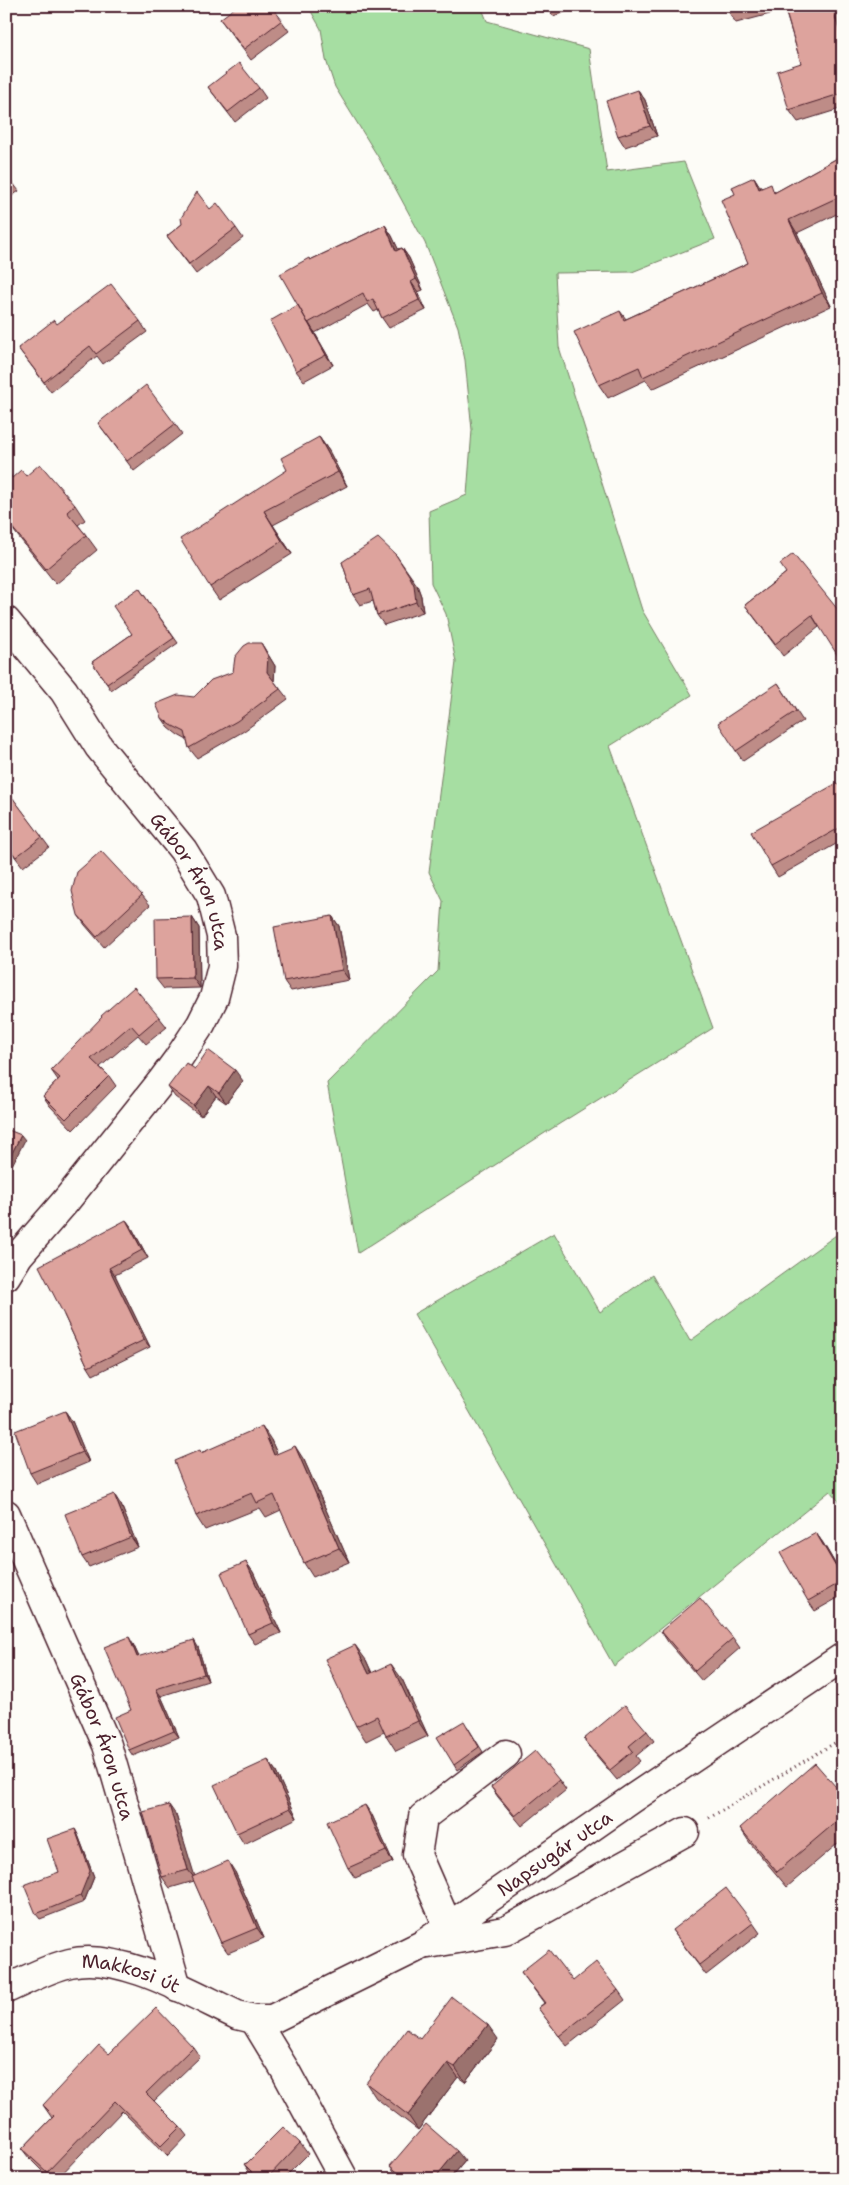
<svg xmlns="http://www.w3.org/2000/svg" width="849" height="2185" font-family="'Shantell Sans',sans-serif">
	<style>
		.green { fill: #a6dea2; stroke: #787e66 }
		.lines { fill: none; stroke-linecap: round; stroke-linejoin: round }
		.minor-casing { stroke: #4a1f2b; stroke-width: 31 }
		.path { stroke: #4a1f2b; stroke-width: 3; stroke-dasharray: 1 4; stroke-linecap: butt }
		.minor { stroke: #fdfcf7; stroke-width: 28 }
		.wall { fill: #be8c87; stroke: #4a1f2b }
		.shaded-wall { fill: #9b726e; stroke: #4a1f2b }
		.building { fill: #dda39d; stroke: #4a1f2b }
		.labels { text-anchor: middle; stroke-width: 4; stroke-linejoin: round; paint-order: stroke }
		.street-label { font-size: 19px; fill: #4a1f2b; stroke: #fdfcf7 }
	</style>
	<rect width="100%" height="100%" fill="#fdfcf7"/>
	<filter id="ink" filterUnits="userSpaceOnUse"><feTurbulence type="fractalNoise" baseFrequency=".02" numOctaves="2"/><feDisplacementMap in="SourceGraphic" scale="10" xChannelSelector="R" yChannelSelector="G"/><feConvolveMatrix kernelMatrix="1 2 1 2 8 2 1 2 1" color-interpolation-filters="sRGB"/></filter>
	<g filter="url(#ink)">
		<path class="green" d="M 308,6 L 481,6 L 487,21 L 589,49 L 607,172 L 684,162 L 715,239 L 632,272 L 555,273 L 559,347 L 642,610 L 692,695 L 610,746 L 713,1028 L 548,1131 L 358,1253 L 327,1083 L 438,971 L 443,901 L 429,872 L 456,662 L 446,614 L 431,583 L 429,511 L 467,495 L 472,430 L 465,360 L 458,327 L 425,243 L 380,160 L 335,87 L 326,60 L 321,29 Z
			M 843,1230 L 843,1506 L 830,1491 L 614,1666 L 414,1314 L 554,1233 L 600,1312 L 652,1275 L 690,1341 Z"/>
		<g class="lines">
			<g class="minor-casing">
				<g id="minor">
					<path id="s1" d="M 6,621 L 64,691 L 99,747 L 183,850 L 211,896 L 221,936 L 222,966 L 214,998 L 201,1024 L 178,1059 L 161,1082 L 65,1202 L 19,1255 L 6,1276"/>
					<path id="s2" d="M 6,1514 L 107,1745 L 177,1987"/>
					<path d="M 448,1926 L 417,1855 L 423,1817 L 506,1754"/>
					<path d="M 428,1944 L 505,1931 L 685,1832"/>
					<path id="s3" d="M 6,1989 C 27,1980 48,1968 70,1963 C 120,1951 192,1994 237,2015 L 254,2019 L 272,2019 L 422,1945 L 632,1799 L 843,1657"/>
					<path d="M 254,2019 L 285,2070 L 344,2179"/>
				</g>
			</g>
			<path class="path" d="M 709,1818 L 843,1738"/>
			<use href="#minor" class="minor"/>
		</g>
		<path class="wall" d="M 271,6 L 289,31 L 251,60 L 220,19 Z
			M 547,6 L 584,6 L 553,16 Z
			M 727,6 L 843,6 L 843,20 L 841,20 L 843,26 L 843,108 L 798,122 L 789,110 L 801,63 L 785,10 L 736,23 L 728,11 Z
			M 208,87 L 259,88 L 266,98 L 235,122 Z
			M 638,90 L 645,100 L 657,136 L 625,147 L 618,136 Z
			M 843,155 L 843,211 L 797,233 L 831,306 L 652,389 L 646,380 L 608,398 L 599,385 L 620,311 L 626,319 L 748,263 L 735,194 L 754,177 L 761,188 L 776,192 Z
			M 6,174 L 19,191 L 6,200 Z
			M 210,209 L 236,228 L 243,238 L 196,274 L 167,236 L 182,224 Z
			M 385,225 L 392,236 L 398,249 L 402,248 L 409,258 L 423,290 L 418,292 L 426,310 L 389,328 L 382,318 L 378,310 L 374,312 L 368,304 L 315,333 L 313,330 L 333,365 L 304,381 L 296,371 L 298,305 L 310,260 Z
			M 140,321 L 147,332 L 103,364 L 97,356 L 51,392 L 18,348 Z
			M 98,423 L 175,424 L 182,434 L 134,471 Z
			M 6,432 L 10,437 L 6,440 Z
			M 319,437 L 329,451 L 347,486 L 273,525 L 292,554 L 219,600 L 210,587 L 287,470 Z
			M 26,476 L 75,505 L 85,520 L 78,525 L 86,535 L 97,550 L 56,584 L 6,521 L 6,477 L 12,478 Z
			M 342,562 L 417,585 L 421,596 L 423,612 L 384,625 L 377,615 L 373,601 L 360,605 L 353,595 Z
			M 786,573 L 819,627 L 783,656 L 745,605 Z
			M 139,588 L 178,643 L 111,690 L 92,662 L 132,634 Z
			M 261,643 L 275,666 L 274,681 L 288,699 L 244,731 L 197,758 L 189,748 L 187,740 L 178,735 L 169,728 L 162,718 L 233,672 Z
			M 778,683 L 803,721 L 743,761 L 736,751 Z
			M 837,783 L 843,791 L 843,840 L 778,877 L 771,866 Z
			M 6,789 L 49,847 L 23,867 L 6,845 Z
			M 142,895 L 150,905 L 104,947 L 85,925 L 78,915 Z
			M 332,916 L 339,926 L 349,980 L 291,991 L 284,981 Z
			M 192,917 L 199,928 L 200,988 L 164,989 L 156,979 Z
			M 159,1017 L 167,1027 L 146,1044 L 138,1035 L 100,1067 L 109,1076 L 116,1086 L 73,1130 L 50,1106 L 43,1096 L 58,1080 L 51,1070 L 102,1018 Z
			M 195,1069 L 243,1081 L 226,1103 L 216,1096 L 201,1116 L 175,1097 L 168,1087 Z
			M 126,1220 L 132,1228 L 148,1258 L 115,1275 L 150,1347 L 93,1375 L 88,1367 L 64,1315 Z
			M 65,1411 L 72,1421 L 89,1462 L 37,1484 L 30,1473 Z
			M 271,1440 L 277,1454 L 304,1460 L 349,1562 L 313,1577 L 304,1563 L 281,1510 L 266,1517 L 260,1508 L 205,1530 L 196,1516 L 202,1452 Z
			M 121,1505 L 138,1547 L 89,1567 L 82,1557 Z
			M 816,1533 L 823,1543 L 843,1577 L 843,1595 L 815,1611 L 808,1601 Z
			M 246,1562 L 253,1572 L 281,1633 L 255,1644 L 248,1634 Z
			M 661,1631 L 733,1638 L 740,1648 L 702,1681 L 668,1642 Z
			M 133,1644 L 139,1657 L 198,1647 L 208,1681 L 161,1696 L 179,1737 L 133,1756 L 129,1750 L 131,1710 Z
			M 366,1660 L 372,1673 L 402,1679 L 428,1736 L 396,1751 L 384,1732 L 366,1741 L 356,1726 Z
			M 467,1726 L 483,1752 L 457,1770 L 454,1765 Z
			M 647,1731 L 654,1741 L 636,1756 L 640,1761 L 617,1780 L 591,1749 L 584,1739 Z
			M 268,1760 L 275,1770 L 297,1818 L 244,1844 L 237,1833 Z
			M 559,1780 L 566,1790 L 522,1826 L 498,1797 L 491,1787 Z
			M 843,1795 L 843,1839 L 787,1887 L 750,1843 L 740,1828 Z
			M 176,1815 L 194,1876 L 235,1872 L 264,1938 L 228,1953 L 221,1943 L 194,1881 L 170,1888 L 162,1877 Z
			M 372,1815 L 393,1862 L 355,1878 L 348,1868 Z
			M 75,1829 L 78,1835 L 94,1877 L 84,1902 L 40,1919 L 36,1914 L 59,1872 Z
			M 753,1923 L 760,1933 L 706,1975 L 672,1930 Z
			M 521,1972 L 573,1981 L 618,1990 L 625,2000 L 567,2046 L 538,2008 L 544,2003 Z
			M 420,2039 L 498,2039 L 465,2082 L 458,2077 L 418,2130 L 376,2098 L 366,2083 Z
			M 193,2047 L 200,2057 L 154,2101 L 180,2127 L 187,2136 L 168,2156 L 122,2111 L 57,2179 L 50,2179 L 29,2158 L 22,2149 L 52,2118 L 43,2105 L 109,2054 Z
			M 300,2143 L 308,2154 L 283,2179 L 255,2179 L 251,2174 L 244,2164 Z
			M 465,2161 L 450,2179 L 401,2179 L 398,2176 L 390,2166 Z"/>
		<path class="shaded-wall" d="M 833,8 L 841,20 L 843,26 L 843,46 Z
			M 638,90 L 645,100 L 657,136 L 650,126 Z
			M 754,177 L 762,190 L 759,189 Z
			M 789,220 L 797,233 L 831,306 L 822,293 Z
			M 385,225 L 392,236 L 404,261 L 396,251 Z
			M 402,248 L 409,258 L 423,290 L 416,279 Z
			M 411,282 L 418,292 L 426,310 L 419,300 Z
			M 298,305 L 313,330 L 333,365 L 326,355 Z
			M 319,437 L 329,451 L 347,486 L 338,472 Z
			M 264,511 L 273,525 L 292,554 L 282,541 Z
			M 396,555 L 417,585 L 421,596 L 423,612 L 416,602 Z
			M 261,643 L 275,666 L 274,682 L 267,672 Z
			M 332,916 L 339,926 L 349,980 L 342,970 Z
			M 192,917 L 199,928 L 200,988 L 193,978 Z
			M 235,1070 L 243,1081 L 226,1103 L 219,1093 Z
			M 209,1086 L 216,1096 L 201,1116 L 194,1106 Z
			M 21,1135 L 25,1140 L 6,1177 L 6,1165 Z
			M 126,1220 L 132,1228 L 148,1258 L 142,1250 Z
			M 109,1268 L 115,1275 L 150,1347 L 144,1340 Z
			M 65,1411 L 72,1421 L 89,1462 L 82,1452 Z
			M 262,1426 L 271,1440 L 284,1469 L 274,1455 Z
			M 295,1446 L 304,1460 L 349,1562 L 339,1548 Z
			M 114,1494 L 121,1505 L 138,1547 L 131,1537 Z
			M 816,1533 L 823,1543 L 843,1577 L 843,1579 Z
			M 246,1562 L 253,1572 L 281,1633 L 273,1623 Z
			M 129,1637 L 133,1644 L 142,1664 L 137,1657 Z
			M 194,1640 L 198,1647 L 208,1681 L 204,1674 Z
			M 355,1645 L 366,1660 L 379,1689 L 369,1674 Z
			M 391,1664 L 402,1679 L 428,1736 L 418,1721 Z
			M 156,1689 L 161,1696 L 179,1737 L 174,1731 Z
			M 268,1760 L 275,1770 L 297,1818 L 290,1808 Z
			M 169,1805 L 176,1815 L 196,1880 L 188,1870 Z
			M 365,1805 L 372,1815 L 393,1862 L 386,1851 Z
			M 75,1829 L 78,1835 L 94,1877 L 84,1902 L 80,1896 Z
			M 228,1861 L 235,1872 L 264,1938 L 257,1928 Z
			M 488,2025 L 498,2039 L 465,2082 L 455,2067 Z
			M 448,2063 L 458,2077 L 418,2130 L 408,2115 Z
			M 457,2151 L 465,2161 L 450,2179 L 434,2179 Z"/>
		<path class="building" d="M 237,6 L 271,6 L 282,20 L 244,49 L 220,19 Z
			M 727,6 L 744,6 L 728,11 Z
			M 784,6 L 839,6 L 833,8 L 843,46 L 843,93 L 789,110 L 777,71 L 801,63 Z
			M 239,63 L 259,88 L 228,112 L 208,87 Z
			M 638,90 L 650,126 L 618,136 L 606,101 Z
			M 843,155 L 843,195 L 789,220 L 822,293 L 643,377 L 639,367 L 599,385 L 574,332 L 620,311 L 624,320 L 748,263 L 721,200 L 735,194 L 732,187 L 754,177 L 759,189 L 771,184 L 774,193 Z
			M 6,174 L 11,180 L 6,184 Z
			M 197,192 L 210,209 L 217,203 L 236,228 L 189,264 L 167,236 L 182,224 L 181,218 Z
			M 385,225 L 396,251 L 402,248 L 416,279 L 411,282 L 419,300 L 382,318 L 373,299 L 367,302 L 363,293 L 308,323 L 280,274 L 309,258 L 310,260 Z
			M 111,284 L 140,321 L 96,354 L 90,346 L 44,382 L 18,348 L 54,320 L 57,324 Z
			M 298,305 L 326,355 L 296,371 L 270,321 Z
			M 146,385 L 175,424 L 127,461 L 98,423 Z
			M 319,437 L 338,472 L 264,511 L 282,541 L 210,587 L 180,539 L 287,470 L 281,458 Z
			M 40,464 L 75,505 L 67,512 L 86,535 L 46,569 L 6,520 L 6,477 L 10,474 L 12,478 L 21,470 L 26,476 Z
			M 378,538 L 396,555 L 409,575 L 414,585 L 416,602 L 377,615 L 370,589 L 353,595 L 342,562 Z
			M 793,554 L 843,616 L 843,664 L 812,615 L 775,644 L 745,605 L 786,573 L 780,564 Z
			M 139,588 L 174,638 L 107,684 L 92,662 L 132,634 L 113,606 Z
			M 249,643 L 261,643 L 268,656 L 267,672 L 280,689 L 237,721 L 189,748 L 185,732 L 171,725 L 162,718 L 156,704 L 178,695 L 194,697 L 211,680 L 233,672 L 235,657 L 244,646 Z
			M 778,683 L 796,711 L 736,751 L 718,723 Z
			M 837,783 L 843,792 L 843,826 L 771,866 L 751,832 Z
			M 6,789 L 42,837 L 16,857 L 6,844 Z
			M 101,851 L 142,895 L 97,937 L 78,915 L 72,891 L 77,872 Z
			M 332,916 L 342,970 L 284,981 L 274,927 Z
			M 192,917 L 193,978 L 156,979 L 155,918 Z
			M 134,987 L 159,1017 L 139,1034 L 131,1025 L 91,1059 L 109,1076 L 66,1119 L 43,1096 L 60,1078 L 51,1070 L 102,1017 L 101,1016 Z
			M 208,1050 L 235,1070 L 219,1093 L 209,1086 L 194,1106 L 168,1087 L 186,1063 L 195,1069 Z
			M 6,1129 L 21,1135 L 6,1165 Z
			M 126,1220 L 142,1250 L 109,1268 L 144,1340 L 88,1367 L 64,1315 L 39,1266 Z
			M 65,1411 L 82,1452 L 30,1473 L 15,1431 Z
			M 262,1426 L 274,1455 L 295,1446 L 339,1548 L 304,1563 L 274,1495 L 257,1503 L 252,1493 L 196,1516 L 174,1461 L 200,1450 L 201,1453 Z
			M 114,1494 L 131,1537 L 82,1557 L 65,1514 Z
			M 816,1533 L 843,1579 L 843,1581 L 808,1601 L 780,1553 Z
			M 246,1562 L 273,1623 L 248,1634 L 221,1573 Z
			M 700,1598 L 733,1638 L 695,1671 L 661,1631 Z
			M 129,1637 L 137,1657 L 194,1640 L 204,1674 L 156,1689 L 174,1731 L 129,1750 L 115,1717 L 131,1710 L 104,1647 Z
			M 355,1645 L 369,1674 L 391,1664 L 418,1721 L 386,1736 L 377,1716 L 356,1726 L 325,1659 Z
			M 625,1705 L 647,1731 L 629,1746 L 633,1751 L 610,1770 L 584,1739 Z
			M 464,1721 L 479,1747 L 454,1765 L 437,1737 Z
			M 535,1751 L 559,1780 L 515,1816 L 491,1787 Z
			M 268,1760 L 290,1808 L 237,1833 L 214,1785 Z
			M 815,1763 L 843,1795 L 843,1816 L 777,1872 L 740,1828 Z
			M 169,1805 L 188,1870 L 162,1877 L 143,1812 Z
			M 365,1805 L 386,1851 L 348,1868 L 327,1822 Z
			M 75,1829 L 90,1871 L 80,1896 L 36,1914 L 24,1885 L 59,1872 L 47,1839 Z
			M 228,1861 L 257,1928 L 221,1943 L 192,1877 Z
			M 726,1888 L 753,1923 L 699,1965 L 672,1930 Z
			M 549,1950 L 573,1981 L 596,1962 L 618,1990 L 559,2036 L 538,2008 L 545,2003 L 521,1972 Z
			M 452,1997 L 488,2025 L 455,2067 L 448,2063 L 408,2115 L 366,2083 L 407,2029 L 420,2039 Z
			M 156,2008 L 193,2047 L 146,2093 L 180,2127 L 161,2146 L 115,2101 L 47,2172 L 22,2149 L 54,2116 L 43,2105 L 99,2045 L 109,2054 Z
			M 426,2124 L 457,2151 L 434,2179 L 406,2179 L 390,2166 Z
			M 283,2127 L 300,2143 L 271,2174 L 283,2179 L 259,2179 L 244,2164 L 247,2163 Z"/>
	</g>
	<g class="labels">
		<g class="street-label">
			<text dy="7" stroke="none"><textPath href="#s1" startOffset="322">Gábor Áron utca</textPath></text>
			<text dy="7" stroke="none"><textPath href="#s2" startOffset="252">Gábor Áron utca</textPath></text>
			<text dy="7" stroke="none"><textPath href="#s3" startOffset="611">Napsugár utca</textPath></text>
			<text dy="7" stroke="none"><textPath href="#s3" startOffset="132">Makkosi út</textPath></text>
		</g>
	</g>
	<rect width="849" height="2185" fill="none" stroke="#fdfcf7" stroke-width="25"/>
	<rect x="12" y="12" width="824" height="2160" fill="none" stroke="#4a1f2b" stroke-width="2" filter="url(#ink)"/>
</svg>
